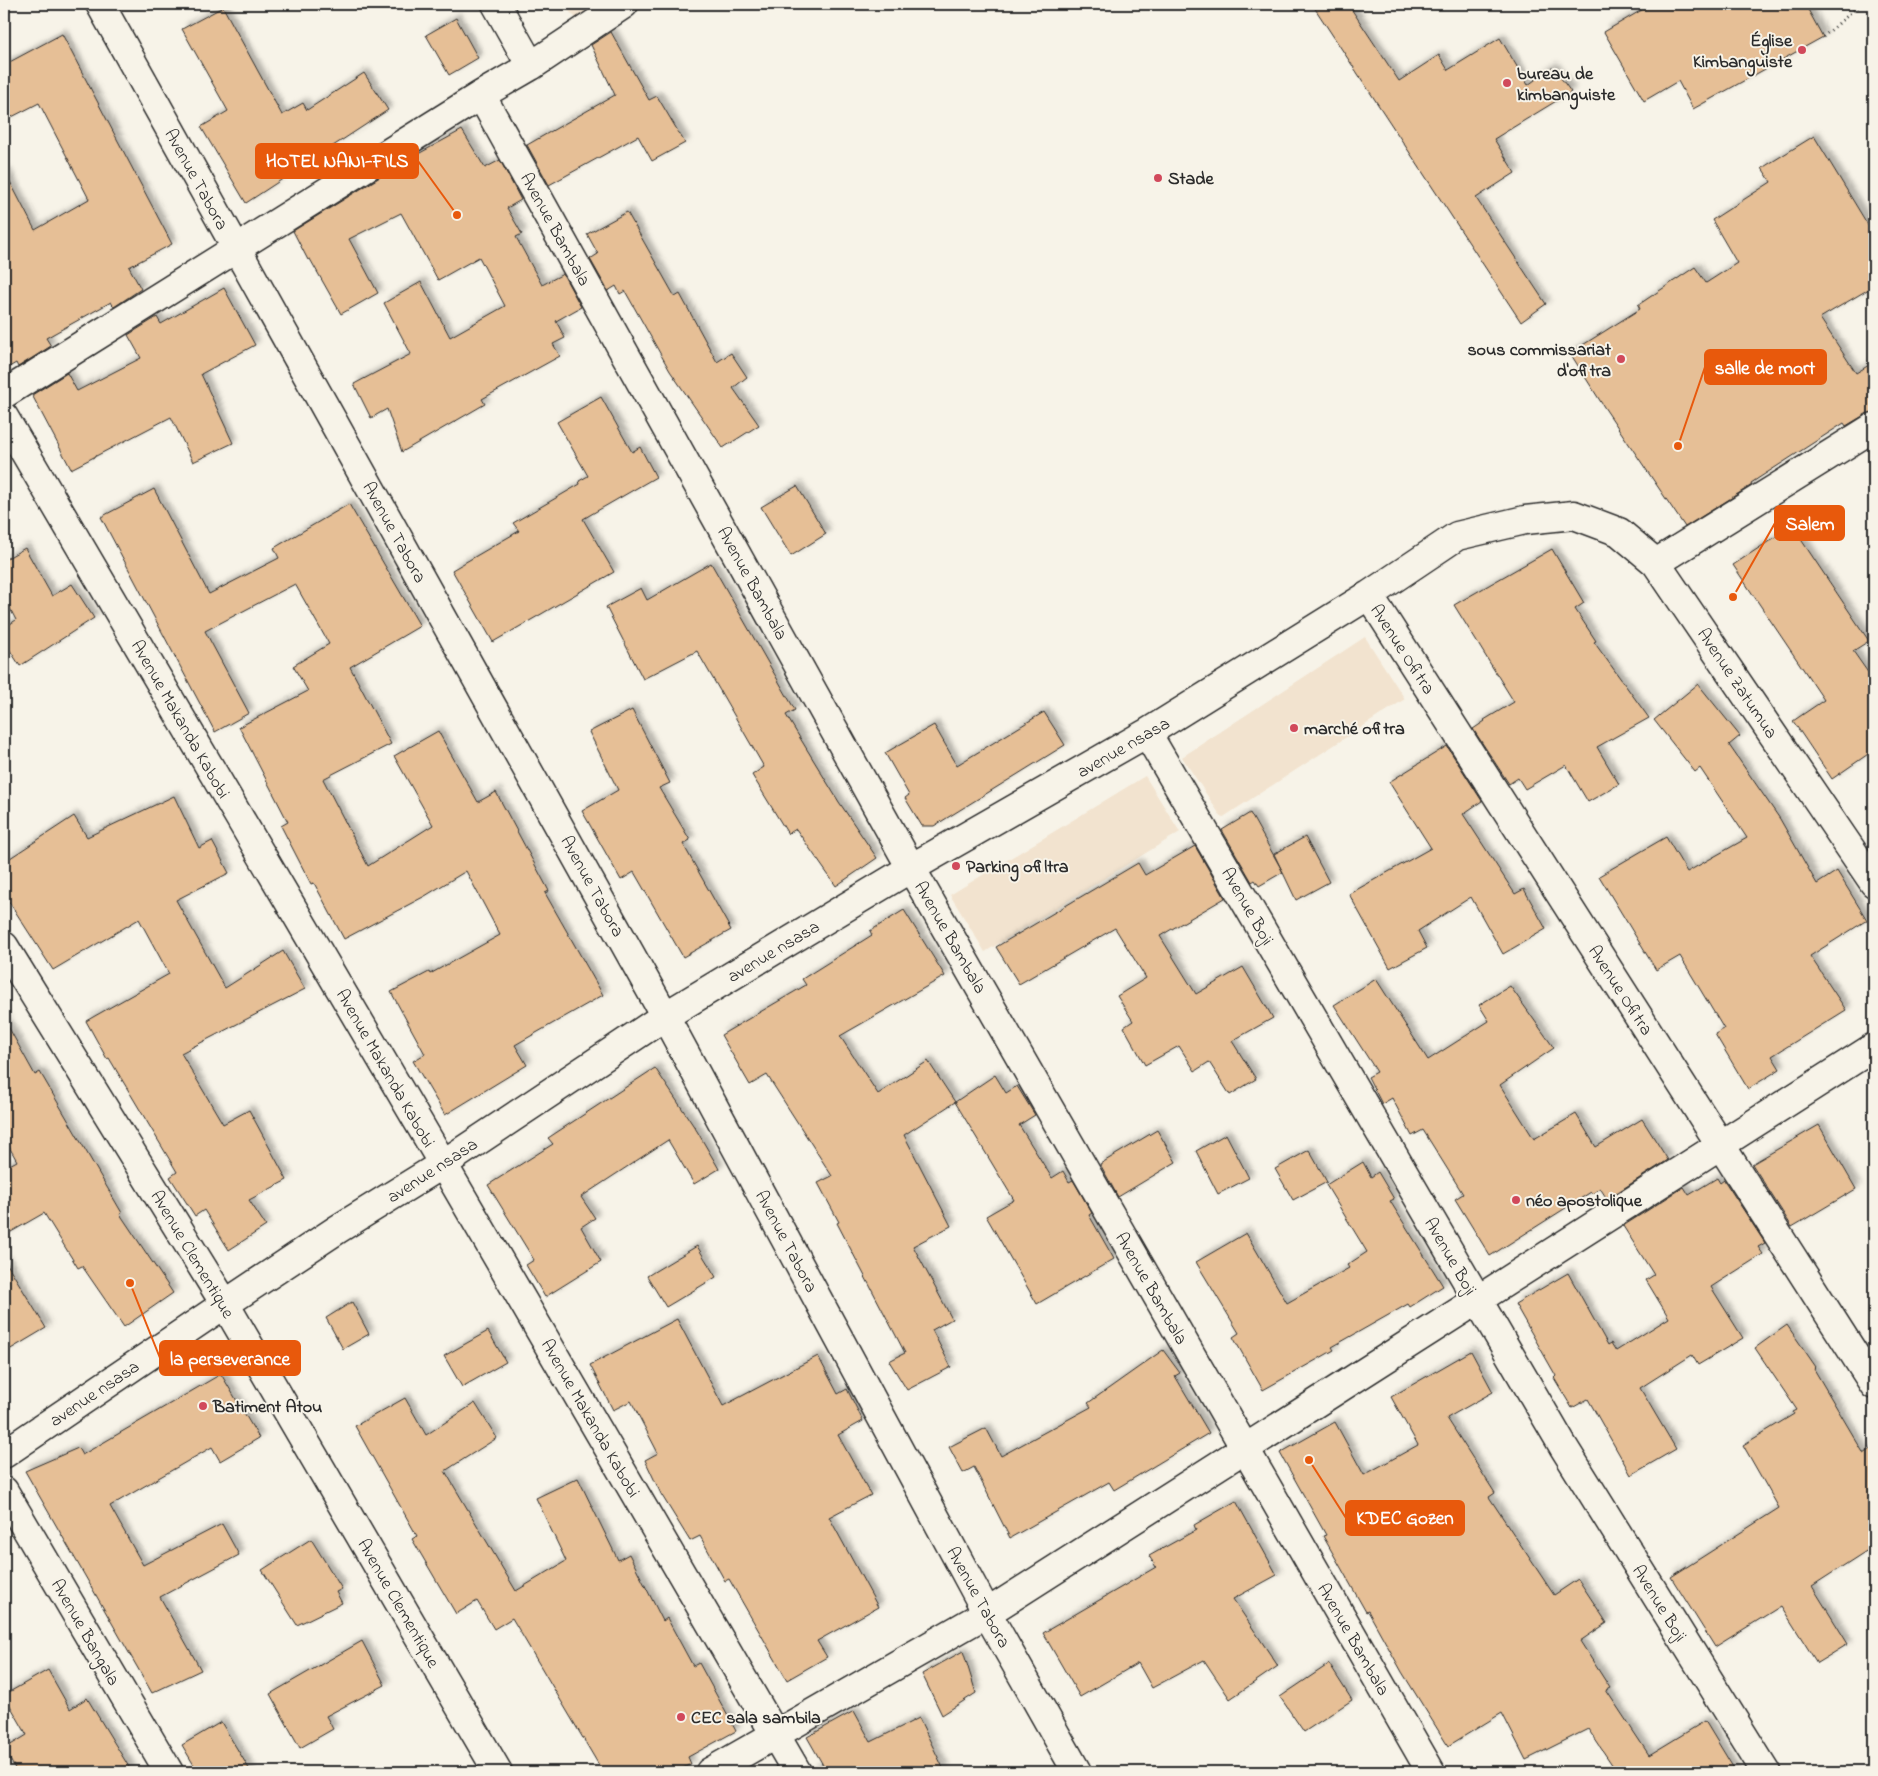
<svg xmlns="http://www.w3.org/2000/svg" width="1878" height="1776" font-family="'Indie Flower',sans-serif">
	<style>
		.built { fill: #f2e3cf }
		.building { fill: #e6bf96; stroke: #2b2b2b; filter: url(#shadow) }
		.lines { fill: none; stroke-linecap: round; stroke-linejoin: round }
		.street-casing { stroke: #2b2b2b; stroke-width: 31 }
		.path { stroke: #2b2b2b; stroke-width: 3; stroke-dasharray: 1 4; stroke-linecap: butt }
		.street { stroke: #f7f3e8; stroke-width: 28 }
		.poi-dot { fill: #d1495b; stroke: #f7f3e8; stroke-width: 2 }
		.labels { text-anchor: middle; stroke-width: 4; stroke-linejoin: round; paint-order: stroke }
		.poi-label { font-size: 18px; font-weight: bold; fill: #2b2b2b; stroke: #f7f3e8; text-anchor: start }
		.street-label { font-size: 18px; fill: #2b2b2b; stroke: #f7f3e8 }
		.leader { fill: none; stroke: #e8590c; stroke-width: 2 }
		.callout-dot { fill: #e8590c; stroke: #f7f3e8; stroke-width: 2 }
		.callout { fill: #e8590c; stroke: #e8590c; stroke-width: 2 }
		.callout-label { font-size: 19px; text-anchor: middle; font-weight: bold; fill: #fff }
	</style>
	<defs>
		<filter id="shadow"><feDropShadow dx="4.5" dy="-4.5" stdDeviation="2.5" flood-color="#0004"/></filter>
	</defs>
	<rect width="100%" height="100%" fill="#f7f3e8"/>
	<filter id="ink" filterUnits="userSpaceOnUse"><feTurbulence type="fractalNoise" baseFrequency=".02" numOctaves="2"/><feDisplacementMap in="SourceGraphic" scale="10" xChannelSelector="R" yChannelSelector="G"/><feConvolveMatrix kernelMatrix="1 2 1 2 8 2 1 2 1" color-interpolation-filters="sRGB"/></filter>
	<g filter="url(#ink)">
		<path class="built" d="M 562,4 L 600,4 L 577,19 Z
			M 1365,637 L 1405,699 L 1222,818 L 1182,757 Z
			M 1145,776 L 1180,832 L 985,952 L 950,895 Z"/>
		<path class="building" d="M 1312,4 L 1348,4 L 1399,81 L 1439,55 L 1448,70 L 1500,38 L 1528,85 L 1553,67 L 1571,92 L 1494,139 L 1515,173 L 1476,198 L 1546,304 L 1521,322 Z
			M 1652,4 L 1805,4 L 1823,37 L 1693,109 L 1678,81 L 1644,101 L 1604,32 Z
			M 223,7 L 282,115 L 303,103 L 307,110 L 364,73 L 388,110 L 246,203 L 201,127 L 228,111 L 182,29 Z
			M 456,18 L 478,58 L 449,75 L 426,35 Z
			M 611,32 L 649,100 L 657,96 L 685,143 L 652,161 L 638,136 L 549,185 L 527,145 L 615,95 L 591,45 Z
			M 62,34 L 172,244 L 129,267 L 141,289 L 114,307 L 111,302 L 46,338 L 51,346 L 18,367 L 16,363 L 4,370 L 4,170 L 35,230 L 89,199 L 39,103 L 4,121 L 4,65 Z
			M 462,130 L 485,168 L 500,160 L 521,200 L 507,208 L 522,234 L 516,237 L 542,285 L 563,274 L 581,307 L 556,321 L 565,338 L 553,344 L 560,356 L 482,399 L 485,404 L 402,452 L 387,409 L 371,418 L 354,384 L 411,354 L 384,303 L 421,282 L 450,337 L 505,306 L 479,257 L 438,280 L 401,213 L 349,239 L 378,293 L 341,314 L 310,259 L 308,260 L 293,231 L 409,159 Z
			M 1814,136 L 1874,235 L 1874,286 L 1820,318 L 1856,373 L 1874,362 L 1874,412 L 1866,414 L 1846,426 L 1844,423 L 1751,483 L 1752,485 L 1685,527 L 1604,407 L 1570,353 L 1640,309 L 1638,305 L 1695,267 L 1706,283 L 1737,263 L 1712,220 L 1771,182 L 1762,168 Z
			M 627,212 L 675,297 L 680,294 L 717,362 L 731,353 L 747,377 L 733,388 L 759,425 L 723,448 L 670,371 L 625,291 L 620,294 L 616,286 L 608,291 L 590,259 L 598,254 L 587,234 Z
			M 224,288 L 255,345 L 201,374 L 233,443 L 193,462 L 171,417 L 71,469 L 32,395 L 67,373 L 77,391 L 141,358 L 128,335 L 157,317 L 161,324 Z
			M 601,397 L 632,452 L 640,447 L 656,477 L 583,519 L 614,572 L 493,642 L 452,570 L 519,531 L 513,523 L 580,484 L 579,481 L 588,476 L 557,422 Z
			M 797,486 L 826,534 L 791,556 L 761,507 Z
			M 154,489 L 209,594 L 279,558 L 274,548 L 349,504 L 420,626 L 350,667 L 391,744 L 323,779 L 368,866 L 433,825 L 394,756 L 438,731 L 478,802 L 496,792 L 549,891 L 545,893 L 603,995 L 515,1045 L 527,1065 L 445,1115 L 413,1061 L 425,1054 L 391,992 L 429,972 L 430,974 L 500,935 L 466,871 L 425,896 L 344,939 L 314,883 L 311,884 L 281,826 L 288,822 L 239,727 L 308,691 L 293,666 L 329,644 L 295,584 L 205,631 L 249,713 L 215,732 L 101,517 Z
			M 1792,526 L 1869,641 L 1853,651 L 1874,681 L 1874,750 L 1832,779 L 1793,721 L 1824,700 L 1733,565 Z
			M 25,548 L 52,596 L 72,584 L 94,618 L 20,666 L 4,641 L 4,628 L 16,620 L 4,597 L 4,560 Z
			M 1552,549 L 1584,603 L 1575,609 L 1596,641 L 1594,642 L 1649,718 L 1597,747 L 1619,784 L 1588,802 L 1566,765 L 1525,789 L 1518,778 L 1509,784 L 1473,729 L 1485,721 L 1484,720 L 1514,702 L 1454,605 Z
			M 711,563 L 795,710 L 786,715 L 839,802 L 877,858 L 836,886 L 796,829 L 788,834 L 752,775 L 764,767 L 697,651 L 643,679 L 606,607 L 641,588 L 647,600 Z
			M 1698,684 L 1740,736 L 1729,745 L 1780,819 L 1817,884 L 1837,871 L 1867,920 L 1810,956 L 1846,1010 L 1772,1056 L 1780,1069 L 1748,1089 L 1715,1034 L 1724,1029 L 1680,956 L 1656,970 L 1599,876 L 1666,837 L 1687,872 L 1747,838 L 1700,768 L 1695,772 L 1654,720 Z
			M 632,710 L 670,783 L 659,788 L 690,840 L 683,844 L 731,930 L 683,957 L 634,872 L 621,880 L 582,811 L 618,790 L 589,732 Z
			M 1044,712 L 1065,745 L 934,826 L 922,826 L 905,798 L 909,795 L 885,753 L 934,725 L 957,765 Z
			M 1447,746 L 1482,801 L 1463,814 L 1515,894 L 1524,889 L 1546,929 L 1503,954 L 1471,897 L 1418,931 L 1427,948 L 1390,968 L 1349,894 L 1431,848 L 1389,782 Z
			M 174,796 L 199,848 L 212,841 L 229,873 L 176,900 L 225,988 L 283,951 L 305,989 L 181,1053 L 223,1124 L 249,1110 L 287,1180 L 249,1200 L 266,1226 L 229,1250 L 204,1210 L 195,1216 L 170,1177 L 177,1172 L 109,1058 L 107,1059 L 86,1021 L 169,974 L 139,919 L 53,970 L 4,894 L 4,862 L 74,816 L 87,837 Z
			M 1250,813 L 1283,872 L 1259,886 L 1255,880 L 1252,882 L 1222,830 Z
			M 1305,837 L 1329,882 L 1296,900 L 1274,854 Z
			M 1195,846 L 1225,898 L 1160,936 L 1196,994 L 1243,967 L 1273,1018 L 1232,1041 L 1256,1079 L 1230,1095 L 1209,1062 L 1195,1071 L 1179,1046 L 1145,1065 L 1124,1027 L 1133,1021 L 1117,996 L 1146,978 L 1115,928 L 1019,984 L 996,947 L 1138,863 L 1145,875 Z
			M 904,910 L 945,976 L 840,1036 L 878,1094 L 928,1061 L 955,1102 L 904,1135 L 951,1226 L 913,1246 L 952,1319 L 932,1330 L 951,1367 L 907,1390 L 889,1361 L 905,1353 L 837,1223 L 839,1222 L 818,1183 L 832,1176 L 767,1075 L 750,1085 L 721,1035 L 806,985 L 802,979 L 872,935 L 870,931 Z
			M 1376,979 L 1428,1060 L 1489,1021 L 1479,1005 L 1510,986 L 1554,1048 L 1500,1085 L 1534,1139 L 1576,1114 L 1596,1147 L 1642,1119 L 1668,1160 L 1607,1199 L 1600,1188 L 1592,1194 L 1591,1192 L 1490,1256 L 1455,1199 L 1463,1194 L 1423,1130 L 1412,1136 L 1392,1098 L 1382,1104 L 1368,1077 L 1377,1072 L 1334,1005 Z
			M 4,1019 L 35,1075 L 40,1072 L 122,1213 L 120,1214 L 173,1293 L 124,1327 L 82,1266 L 78,1268 L 44,1213 L 4,1236 L 4,1168 L 17,1161 L 4,1138 Z
			M 655,1068 L 697,1131 L 719,1169 L 694,1184 L 668,1140 L 581,1197 L 595,1218 L 581,1227 L 601,1262 L 545,1297 L 526,1265 L 534,1260 L 488,1185 L 553,1144 L 548,1138 Z
			M 995,1075 L 1006,1093 L 1017,1086 L 1035,1115 L 1019,1125 L 1052,1178 L 1063,1171 L 1069,1182 L 1073,1180 L 1092,1213 L 1089,1215 L 1114,1259 L 1037,1304 L 986,1216 L 1014,1200 L 955,1102 Z
			M 1819,1125 L 1856,1189 L 1792,1227 L 1752,1164 Z
			M 1157,1130 L 1176,1162 L 1118,1197 L 1100,1164 Z
			M 1226,1134 L 1249,1178 L 1218,1194 L 1196,1151 Z
			M 1309,1150 L 1327,1182 L 1293,1200 L 1275,1169 Z
			M 1363,1162 L 1371,1177 L 1378,1172 L 1394,1199 L 1390,1201 L 1443,1286 L 1410,1307 L 1408,1304 L 1332,1347 L 1334,1350 L 1263,1390 L 1233,1337 L 1239,1333 L 1196,1262 L 1246,1233 L 1287,1303 L 1349,1268 L 1347,1265 L 1367,1252 L 1326,1185 Z
			M 1717,1178 L 1720,1183 L 1724,1180 L 1765,1243 L 1758,1247 L 1763,1254 L 1711,1287 L 1743,1338 L 1698,1365 L 1692,1355 L 1640,1388 L 1676,1449 L 1631,1475 L 1588,1399 L 1572,1408 L 1554,1378 L 1556,1376 L 1515,1304 L 1568,1273 L 1608,1345 L 1611,1343 L 1616,1351 L 1669,1318 L 1646,1280 L 1654,1275 L 1623,1226 L 1684,1187 L 1689,1195 Z
			M 697,1246 L 716,1277 L 666,1307 L 647,1276 Z
			M 4,1259 L 46,1328 L 4,1353 Z
			M 352,1302 L 369,1334 L 343,1349 L 326,1318 Z
			M 677,1319 L 723,1406 L 818,1356 L 838,1394 L 847,1389 L 863,1421 L 838,1435 L 871,1495 L 829,1517 L 878,1607 L 817,1641 L 827,1657 L 787,1680 L 729,1579 L 725,1581 L 700,1536 L 690,1541 L 661,1494 L 645,1460 L 658,1453 L 631,1401 L 613,1410 L 590,1365 Z
			M 1787,1325 L 1816,1367 L 1814,1369 L 1864,1454 L 1874,1447 L 1874,1546 L 1812,1586 L 1848,1644 L 1817,1663 L 1781,1606 L 1715,1647 L 1671,1577 L 1779,1508 L 1743,1445 L 1794,1414 L 1793,1412 L 1797,1410 L 1755,1348 Z
			M 488,1331 L 506,1362 L 462,1387 L 444,1356 Z
			M 1163,1350 L 1180,1373 L 1175,1376 L 1209,1433 L 1114,1490 L 1109,1482 L 1010,1538 L 974,1467 L 963,1473 L 949,1447 L 986,1428 L 1001,1456 L 1091,1407 L 1088,1403 Z
			M 1471,1351 L 1493,1392 L 1447,1418 L 1495,1493 L 1489,1497 L 1554,1595 L 1578,1579 L 1607,1623 L 1580,1641 L 1610,1688 L 1606,1690 L 1649,1755 L 1705,1721 L 1736,1772 L 1617,1772 L 1588,1729 L 1526,1760 L 1502,1713 L 1448,1746 L 1402,1672 L 1368,1611 L 1366,1612 L 1323,1536 L 1326,1535 L 1280,1453 L 1335,1422 L 1364,1475 L 1418,1445 L 1391,1397 Z
			M 221,1374 L 259,1438 L 220,1461 L 212,1447 L 110,1506 L 143,1565 L 222,1524 L 239,1555 L 160,1597 L 201,1670 L 152,1693 L 25,1471 L 78,1448 L 82,1455 Z
			M 405,1398 L 426,1435 L 475,1403 L 497,1438 L 445,1471 L 516,1591 L 566,1561 L 536,1498 L 578,1478 L 618,1560 L 629,1554 L 663,1621 L 667,1618 L 693,1666 L 699,1663 L 736,1731 L 688,1757 L 691,1764 L 675,1772 L 603,1772 L 512,1618 L 494,1629 L 477,1601 L 456,1614 L 412,1539 L 417,1536 L 355,1426 Z
			M 1236,1501 L 1277,1575 L 1233,1599 L 1278,1666 L 1230,1699 L 1204,1660 L 1152,1688 L 1138,1663 L 1080,1697 L 1043,1633 L 1156,1567 L 1149,1556 L 1196,1530 L 1194,1525 Z
			M 311,1539 L 342,1589 L 336,1592 L 342,1603 L 297,1625 L 262,1570 Z
			M 362,1641 L 385,1685 L 326,1716 L 333,1729 L 300,1748 L 270,1694 Z
			M 963,1651 L 976,1693 L 942,1715 L 922,1674 Z
			M 1329,1664 L 1352,1700 L 1304,1732 L 1280,1697 Z
			M 48,1670 L 70,1709 L 87,1698 L 132,1772 L 17,1772 L 4,1749 L 27,1735 L 4,1695 Z
			M 854,1711 L 871,1742 L 919,1718 L 945,1772 L 813,1772 L 812,1770 L 823,1765 L 807,1737 Z
			M 221,1722 L 251,1772 L 198,1772 L 182,1745 Z"/>
		<g class="lines">
			<g class="street-casing">
				<path id="street" d="M 100,4 L 665,1016 L 987,1613 L 1077,1772
					M 496,4 L 531,66
					M 481,95 L 911,868 L 1431,1772
					M 4,394 L 481,95 L 531,66 L 624,4
					M 4,417 L 443,1164 L 797,1772
					M 1656,563 L 1874,427
					M 1369,595 L 1874,1385
					M 1147,733 L 1563,1446 L 1766,1772
					M 4,946 L 225,1304 L 498,1772
					M 4,1454 L 225,1304 L 338,1229 L 443,1164 L 665,1016 L 911,868 L 1147,733 L 1369,595 L 1457,536 L 1525,520 L 1574,515 L 1619,532 L 1656,563 L 1874,883
					M 4,1491 L 169,1772
					M 710,1772 L 987,1613 L 1874,1047"/>
			</g>
			<path class="path" d="M 1823,37 L 1861,4"/>
			<use href="#street" class="street"/>
		</g>
	</g>
	<g class="poi-dot">
		<circle cx="1802" cy="50" r="5"/>
		<circle cx="1507" cy="83" r="5"/>
		<circle cx="1158" cy="178" r="5"/>
		<circle cx="1621" cy="359" r="5"/>
		<circle cx="1294" cy="728" r="5"/>
		<circle cx="956" cy="866" r="5"/>
		<circle cx="1516" cy="1200" r="5"/>
		<circle cx="203" cy="1406" r="5"/>
		<circle cx="681" cy="1717" r="5"/>
	</g>
	<g class="labels">
		<g class="poi-label">
			<text x="1792" y="46" text-anchor="end">Église<tspan x="1792" dy="21">Kimbanguiste</tspan></text>
			<text x="1517" y="79">bureau de<tspan x="1517" dy="21">kimbanguiste</tspan></text>
			<text x="1168" y="184">Stade</text>
			<text x="1611" y="355" text-anchor="end">sous commissariat<tspan x="1611" dy="21">d'ofitra</tspan></text>
			<text x="1304" y="734">marché ofitra</text>
			<text x="966" y="872">Parking ofiltra</text>
			<text x="1526" y="1206">néo apostolique</text>
			<text x="213" y="1412">Batiment Atou</text>
			<text x="691" y="1723">CEC sala sambila</text>
		</g>
		<g class="street-label">
			<text transform="translate(197 179) rotate(61)" y="6">Avenue Tabora</text>
			<text transform="translate(556 229) rotate(61)" y="6">Avenue Bambala</text>
			<text transform="translate(395 532) rotate(61)" y="6">Avenue Tabora</text>
			<text transform="translate(753 583) rotate(61)" y="6">Avenue Bambala</text>
			<text transform="translate(1403 649) rotate(57)" y="6">Avenue Ofitra</text>
			<text transform="translate(1738 683) rotate(56)" y="6">Avenue Zatumua</text>
			<text transform="translate(181 719) rotate(60)" y="6">Avenue Makanda Kabobi</text>
			<text transform="translate(1123 747) rotate(-30)" y="6">avenue nsasa</text>
			<text transform="translate(593 886) rotate(61)" y="6">Avenue Tabora</text>
			<text transform="translate(1248 906) rotate(60)" y="6">Avenue Boji</text>
			<text transform="translate(951 937) rotate(60)" y="6">Avenue Bambala</text>
			<text transform="translate(773 951) rotate(-31)" y="6">avenue nsasa</text>
			<text transform="translate(1621 990) rotate(57)" y="6">Avenue Ofitra</text>
			<text transform="translate(386 1068) rotate(60)" y="6">Avenue Makanda Kabobi</text>
			<text transform="translate(432 1170) rotate(-33)" y="6">avenue nsasa</text>
			<text transform="translate(787 1241) rotate(62)" y="6">Avenue Tabora</text>
			<text transform="translate(193 1254) rotate(59)" y="6">Avenue Clementique</text>
			<text transform="translate(1451 1256) rotate(60)" y="6">Avenue Boji</text>
			<text transform="translate(1152 1288) rotate(60)" y="6">Avenue Bambala</text>
			<text transform="translate(94 1393) rotate(-34)" y="6">avenue nsasa</text>
			<text transform="translate(591 1418) rotate(60)" y="6">Avenue Makanda Kabobi</text>
			<text transform="translate(979 1597) rotate(61)" y="6">Avenue Tabora</text>
			<text transform="translate(399 1603) rotate(60)" y="6">Avenue Clementique</text>
			<text transform="translate(1660 1603) rotate(58)" y="6">Avenue Boji</text>
			<text transform="translate(86 1632) rotate(60)" y="6">Avenue Bangala</text>
			<text transform="translate(1354 1639) rotate(60)" y="6">Avenue Bambala</text>
		</g>
	</g>
	<path class="leader" d="M457 215L418 161M1678 446L1705 367M1733 597L1775 523M130 1283L160 1358M1309 1460L1346 1518"/>
	<g class="callout-dot">
		<circle cx="457" cy="215" r="5"/>
		<circle cx="1678" cy="446" r="5"/>
		<circle cx="1733" cy="597" r="5"/>
		<circle cx="130" cy="1283" r="5"/>
		<circle cx="1309" cy="1460" r="5"/>
	</g>
	<g class="callout">
		<rect x="256" y="144" width="162" height="34" rx="5"/>
		<rect x="1705" y="350" width="121" height="34" rx="5"/>
		<rect x="1775" y="506" width="69" height="34" rx="5"/>
		<rect x="160" y="1341" width="140" height="34" rx="5"/>
		<rect x="1346" y="1501" width="118" height="34" rx="5"/>
	</g>
	<g class="callout-label">
		<text x="337" y="167">HOTEL NANI-FILS</text>
		<text x="1765" y="374">salle de mort</text>
		<text x="1810" y="530">Salem</text>
		<text x="230" y="1365">la perseverance</text>
		<text x="1405" y="1524">KDEC Gozen</text>
	</g>
	<rect width="1878" height="1776" fill="none" stroke="#f7f3e8" stroke-width="20"/>
	<rect x="10" y="10" width="1858" height="1756" fill="none" stroke="#2b2b2b" stroke-width="2" filter="url(#ink)"/>
</svg>
